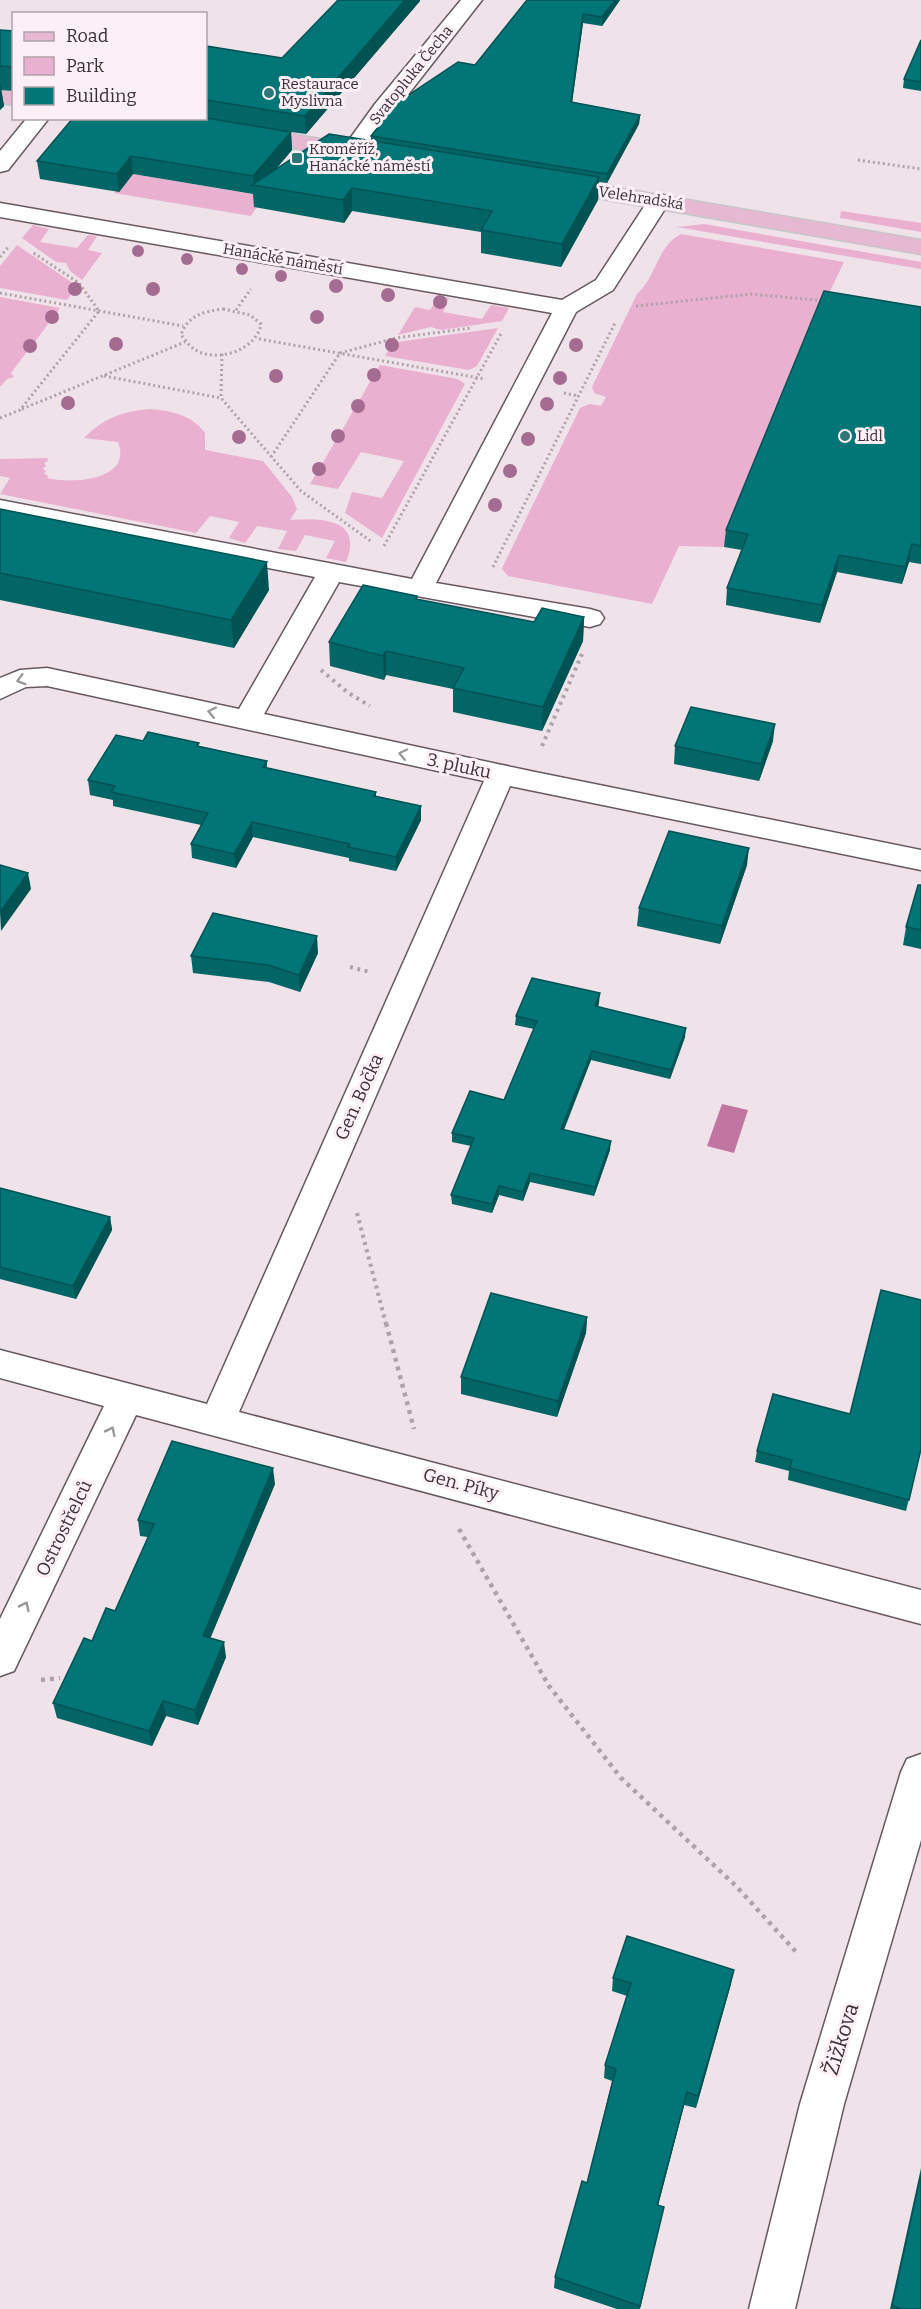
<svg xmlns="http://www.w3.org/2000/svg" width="921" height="2309" font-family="Bitter,serif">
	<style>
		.green { fill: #eab0d0 }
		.water { fill: #c176a1 }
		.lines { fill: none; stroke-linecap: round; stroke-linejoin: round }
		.minor-casing { stroke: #65595f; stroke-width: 3 }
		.major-casing { stroke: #c7c5c6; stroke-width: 3 }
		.path-far2 { stroke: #ada2a7; stroke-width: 3; stroke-dasharray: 2 3; stroke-linecap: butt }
		.path-far1 { stroke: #ada2a7; stroke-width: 4; stroke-dasharray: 3 4.5; stroke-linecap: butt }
		.path { stroke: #ada2a7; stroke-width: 4.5; stroke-dasharray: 4 5; stroke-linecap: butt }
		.minor { fill: #fff; fill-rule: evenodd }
		.major { fill: #e6b8d2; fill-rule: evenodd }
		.tree { fill: #a56c92 }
		.wall { fill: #026566 }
		.shaded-wall { fill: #015253 }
		.building { fill: #027577; stroke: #015253; stroke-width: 1.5 }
		.oneway { stroke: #9b989a }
		.poi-dot { fill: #2c7678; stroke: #fdeff6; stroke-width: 2 }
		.labels { text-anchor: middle; stroke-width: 6; stroke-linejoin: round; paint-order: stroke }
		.far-street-label { font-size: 15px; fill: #373134; stroke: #fdeff6 }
		.far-poi-label { font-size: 15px; fill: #373134; stroke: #fdeff6; text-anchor: start }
		.street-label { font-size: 18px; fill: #373134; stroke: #fdeff6 }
		.near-street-label { font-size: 21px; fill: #373134; stroke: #fdeff6 }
	</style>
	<rect width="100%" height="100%" fill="#f0e2e9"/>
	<path class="green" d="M 133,174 L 264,196 L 251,216 L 114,193 Z
		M 841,211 L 921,223 L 921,232 L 840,218 Z
		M 704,224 L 921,262 L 921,269 L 677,227 Z
		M 33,225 L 49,229 L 40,242 L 77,248 L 88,235 L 97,236 L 88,250 L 102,253 L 82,280 L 70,271 L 66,263 L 56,262 L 22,238 Z
		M 681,234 L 844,262 L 822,308 L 724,547 L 679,546 L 652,604 L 508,576 L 502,569 L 503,566 L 580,408 L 590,404 L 601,406 L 606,397 L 594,393 L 592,387 L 637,294 C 657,276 657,246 681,234 Z
		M 17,245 L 77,286 L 80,290 L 73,292 L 67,300 L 0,288 L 0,266 Z
		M 439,296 L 449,298 L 443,312 L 482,319 L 491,305 L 509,308 L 502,321 L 441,330 L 431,327 L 398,335 L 415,307 L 430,310 Z
		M 0,297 L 60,308 L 56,314 L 58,318 L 51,320 L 34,343 L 36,347 L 29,349 L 11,373 L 14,377 L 7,379 L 0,387 Z
		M 498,328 L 477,366 L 469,370 L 385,356 L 390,348 L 387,344 L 390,343 Z
		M 380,365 L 458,379 L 465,384 L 382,538 L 345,513 L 352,492 L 382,498 L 404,461 L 361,452 L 338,489 L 310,484 L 317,472 L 314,468 L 321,466 L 336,440 L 333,436 L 340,434 L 354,409 L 351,405 L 358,403 L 372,378 L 369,374 L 376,372 Z
		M 151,409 C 172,411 192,415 205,433 L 205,450 L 263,461 L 292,497 L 297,509 L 290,520 C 320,518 364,518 346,562 L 326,558 L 335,541 L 305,535 L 296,551 L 278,549 L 287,531 L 257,526 L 245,543 L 229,538 L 239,522 L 210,516 L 196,533 L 0,494 L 10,478 L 0,476 L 0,459 L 47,458 L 48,461 L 44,463 L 46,466 L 43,469 L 46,471 L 44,473 L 48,476 L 47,478 C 71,484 133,481 118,442 L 84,438 C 104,418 123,411 151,409 Z"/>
	<path class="water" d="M 722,1104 L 748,1110 L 734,1153 L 707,1146 Z"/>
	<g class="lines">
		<g class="minor-casing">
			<path id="minor" d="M 461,0 L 482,0 L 360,156 L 352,158 L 344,156 L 341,151 L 375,104 Z
				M 27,118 L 49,118 L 8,170 L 0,172 L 0,151 Z
				M 659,194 L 667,196 L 670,201 L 613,290 L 576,312 L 436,583 L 590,609 L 600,612 L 604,618 L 600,624 L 590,627 L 339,582 L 264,714 L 535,772 L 921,850 L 921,870 L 510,786 L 239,1412 L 921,1590 L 921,1624 L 136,1415 L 14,1671 L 0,1676 L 0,1619 L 104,1406 L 0,1378 L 0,1350 L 207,1404 L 484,781 L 47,686 L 26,687 L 0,699 L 0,678 L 20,670 L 47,668 L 239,709 L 315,577 L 0,516 L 0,500 L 412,579 L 552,313 L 0,217 L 0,203 L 562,300 L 596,280 L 651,196 Z
				M 921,1754 L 921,1840 L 844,2104 L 795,2309 L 749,2309 L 800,2104 L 901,1772 L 907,1759 Z"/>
		</g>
		<g class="major-casing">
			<path id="major" d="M 0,91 L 14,93 L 14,105 L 0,103 Z
				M 248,127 L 357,145 L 365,147 L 368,152 L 365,157 L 357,159 L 240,139 L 237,134 L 240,129 Z
				M 553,177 L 921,240 L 921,254 L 545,189 L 542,184 L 545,179 Z"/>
		</g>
		<path class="path-far2" d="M 858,160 L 921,169
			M 0,257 L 9,246
			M 0,293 L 183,326
			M 636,306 L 751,294 L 825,301
			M 223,309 L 250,315 L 261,324 C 257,350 216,364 194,349 C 189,346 185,339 181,335 C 187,316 204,311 223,309 Z
			M 236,310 L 251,289
			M 259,339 L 485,379
			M 222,354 L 221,398 L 301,491 L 372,542
			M 104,376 L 221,398
			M 564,393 L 578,396
			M 22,409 L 185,342
			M 0,418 L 20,410 L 99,311 L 79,283 L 32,252
			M 271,457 L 340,353 L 396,338 L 471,328
			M 384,546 L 502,332
			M 493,567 L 616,321"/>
		<path class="path-far1" d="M 321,670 L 347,692 L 370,706
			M 542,746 L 582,654
			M 350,967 L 370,972
			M 357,1213 L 386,1324"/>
		<path class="path" d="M 386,1323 L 414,1429
			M 459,1529 L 549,1686 L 621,1778 L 736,1886 L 798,1954
			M 41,1680 L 60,1678"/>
		<use href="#minor" class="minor"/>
		<use href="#major" class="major"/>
	</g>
	<g class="tree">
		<circle cx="138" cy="251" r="6"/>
		<circle cx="187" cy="259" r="6"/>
		<circle cx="242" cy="269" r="6"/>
		<circle cx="281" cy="276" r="6"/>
		<circle cx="336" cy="286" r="7"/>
		<circle cx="75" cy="289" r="7"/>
		<circle cx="153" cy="289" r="7"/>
		<circle cx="388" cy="295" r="7"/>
		<circle cx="440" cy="302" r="7"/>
		<circle cx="52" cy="317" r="7"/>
		<circle cx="317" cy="317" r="7"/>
		<circle cx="116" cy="344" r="7"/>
		<circle cx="392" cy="345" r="7"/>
		<circle cx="576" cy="345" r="7"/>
		<circle cx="30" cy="346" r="7"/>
		<circle cx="374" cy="375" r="7"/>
		<circle cx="276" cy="376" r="7"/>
		<circle cx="560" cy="378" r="7"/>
		<circle cx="68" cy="403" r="7"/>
		<circle cx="547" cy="404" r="7"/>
		<circle cx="358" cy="406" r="7"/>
		<circle cx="338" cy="436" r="7"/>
		<circle cx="239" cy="437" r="7"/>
		<circle cx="528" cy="439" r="7"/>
		<circle cx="319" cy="469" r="7"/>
		<circle cx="510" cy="471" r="7"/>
		<circle cx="495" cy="505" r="7"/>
	</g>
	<path class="wall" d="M 527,0 L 620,0 L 602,26 L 583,23 L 572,102 L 640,115 L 639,124 L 607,183 L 599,182 L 598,200 L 561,267 L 481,253 L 481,232 L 352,211 L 344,223 L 254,207 L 253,194 L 133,174 L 119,192 L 40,179 L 37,161 L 206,118 L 206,46 L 282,58 L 420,1 L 306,134 L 291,132 L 292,150 L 277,168 L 371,140 L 371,136 L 475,65 Z
		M 0,30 L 14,31 L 14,91 L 1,90 L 4,106 L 0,110 Z
		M 921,40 L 921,91 L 903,88 L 904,79 Z
		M 921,307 L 921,564 L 909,562 L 902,584 L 837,572 L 820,623 L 726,605 L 727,588 L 742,550 L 724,547 L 726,530 Z
		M 0,509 L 269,590 L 234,648 L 0,600 Z
		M 417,596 L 417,600 L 534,622 L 584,617 L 583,641 L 542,731 L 453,712 L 453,689 L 386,675 L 384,680 L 330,666 L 329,642 Z
		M 143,741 L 199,746 L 267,761 L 267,768 L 376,792 L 376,796 L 421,806 L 421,820 L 396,871 L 349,861 L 349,858 L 253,837 L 236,868 L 192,858 L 191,844 L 201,825 L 113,806 L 113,800 L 90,795 L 88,780 Z
		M 773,741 L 759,781 L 674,764 L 675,746 Z
		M 747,865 L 720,944 L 637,926 L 639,908 Z
		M 921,885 L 921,949 L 903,945 L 906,927 Z
		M 318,953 L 300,992 L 269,982 L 193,973 L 191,956 Z
		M 599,1003 L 598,1007 L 685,1037 L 670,1079 L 591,1060 L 564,1130 L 610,1150 L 594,1196 L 530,1182 L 523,1201 L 499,1195 L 492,1213 L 452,1204 L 451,1195 L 471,1146 L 452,1142 L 452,1133 L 504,1100 L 534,1029 L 515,1025 L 516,1016 Z
		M 0,1188 L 110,1217 L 112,1230 L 76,1299 L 0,1279 Z
		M 587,1317 L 586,1333 L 557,1417 L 461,1394 L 461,1377 Z
		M 921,1449 L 906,1511 L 788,1480 L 789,1471 L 755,1462 L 757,1451 Z
		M 275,1484 L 210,1638 L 226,1657 L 198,1725 L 166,1716 L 152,1746 L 57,1718 L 53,1703 L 92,1641 L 115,1611 L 148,1537 L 140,1536 L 138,1520 Z
		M 613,1978 L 731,1984 L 696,2108 L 684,2105 L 658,2206 L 664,2207 L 640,2309 L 617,2309 L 554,2288 L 555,2277 L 587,2183 L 612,2081 L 604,2078 L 605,2065 L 627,1996 L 612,1991 Z
		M 921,2168 L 921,2309 L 890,2309 Z"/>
	<path class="shaded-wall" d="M 405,0 L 420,0 L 420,1 L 306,134 L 305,116 Z
		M 615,0 L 620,0 L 602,26 L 602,17 Z
		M 583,14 L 583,23 L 571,111 L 571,102 Z
		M 0,81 L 4,106 L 0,110 Z
		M 640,115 L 639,124 L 607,183 L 607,174 Z
		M 291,132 L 292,150 L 261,186 L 254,185 L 253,176 Z
		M 131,156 L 133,174 L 119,192 L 117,174 Z
		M 599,177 L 598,200 L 561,267 L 562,244 Z
		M 352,188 L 352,211 L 344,223 L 343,200 Z
		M 912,544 L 909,562 L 902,584 L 905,567 Z
		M 839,555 L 837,572 L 820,623 L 822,605 Z
		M 267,562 L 269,590 L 234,648 L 231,620 Z
		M 584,617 L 583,641 L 542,731 L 543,707 Z
		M 386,651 L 386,675 L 384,680 L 383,656 Z
		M 775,724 L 773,741 L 759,781 L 761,764 Z
		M 421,806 L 421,820 L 396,871 L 396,857 Z
		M 252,822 L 253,837 L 236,868 L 234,854 Z
		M 749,848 L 747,865 L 720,944 L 722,926 Z
		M 28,873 L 31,889 L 1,931 L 0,912 Z
		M 317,936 L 318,953 L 300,992 L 299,975 Z
		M 600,993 L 599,1003 L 594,1016 L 595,1006 Z
		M 686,1028 L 685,1037 L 670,1079 L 671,1070 Z
		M 592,1051 L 591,1060 L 560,1138 L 561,1129 Z
		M 611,1141 L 610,1150 L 594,1196 L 595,1187 Z
		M 530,1173 L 530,1182 L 523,1201 L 523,1192 Z
		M 499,1186 L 499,1195 L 492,1213 L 492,1204 Z
		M 110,1217 L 112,1230 L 76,1299 L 73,1286 Z
		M 587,1317 L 586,1333 L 557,1417 L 558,1401 Z
		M 273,1468 L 275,1484 L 205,1651 L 203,1636 Z
		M 224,1642 L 226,1657 L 198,1725 L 195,1710 Z
		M 163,1701 L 166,1716 L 152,1746 L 149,1731 Z
		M 734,1970 L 731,1984 L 696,2108 L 698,2096 Z
		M 687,2092 L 684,2105 L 655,2217 L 657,2205 Z"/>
	<path class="building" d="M 338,0 L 405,0 L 305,116 L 206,100 L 206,46 L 282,58 Z
		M 527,0 L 615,0 L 602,17 L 583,14 L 571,102 L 640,115 L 607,174 L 371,136 L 398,102 L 458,62 L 475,65 Z
		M 0,30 L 14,31 L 14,66 L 12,67 L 0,66 Z
		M 921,40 L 921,82 L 904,79 Z
		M 73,118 L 206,118 L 291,132 L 253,176 L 131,156 L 117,174 L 37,161 Z
		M 329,134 L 599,177 L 562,244 L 481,230 L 492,211 L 352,188 L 343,200 L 252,185 Z
		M 824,291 L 921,307 L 921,546 L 912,544 L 905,567 L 839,555 L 822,605 L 727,588 L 748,534 L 726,530 Z
		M 0,509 L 267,562 L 231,620 L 0,573 Z
		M 363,585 L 417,596 L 416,599 L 534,622 L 542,608 L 584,617 L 543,707 L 453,688 L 464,668 L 386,651 L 383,656 L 329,642 Z
		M 691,707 L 775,724 L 761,764 L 675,746 Z
		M 148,732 L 199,743 L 197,746 L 267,761 L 263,767 L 376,792 L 374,796 L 421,806 L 396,857 L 348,847 L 350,844 L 252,822 L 234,854 L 191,844 L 208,813 L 111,792 L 115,786 L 88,780 L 116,735 L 143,741 Z
		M 669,831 L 749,848 L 722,926 L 639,908 Z
		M 0,865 L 28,873 L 0,912 Z
		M 918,885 L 921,885 L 921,930 L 906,927 Z
		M 213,913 L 317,936 L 299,975 L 268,965 L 191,956 Z
		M 532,978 L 600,993 L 595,1006 L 686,1028 L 671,1070 L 592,1051 L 561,1129 L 611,1141 L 595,1187 L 530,1173 L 523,1192 L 499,1186 L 492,1204 L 451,1195 L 474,1138 L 452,1133 L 470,1091 L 504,1100 L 537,1021 L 516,1016 Z
		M 0,1188 L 110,1217 L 73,1286 L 0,1267 Z
		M 881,1290 L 921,1300 L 921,1449 L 909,1500 L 790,1468 L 792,1460 L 757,1451 L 773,1394 L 850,1414 Z
		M 491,1293 L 587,1317 L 558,1401 L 461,1377 Z
		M 172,1441 L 273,1468 L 203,1636 L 224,1642 L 195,1710 L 163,1701 L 149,1731 L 53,1703 L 84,1638 L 92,1641 L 106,1608 L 115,1611 L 154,1524 L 138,1520 Z
		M 627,1936 L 734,1970 L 698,2096 L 687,2092 L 657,2205 L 664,2207 L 640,2306 L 555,2277 L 582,2181 L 587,2183 L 616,2069 L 605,2065 L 631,1983 L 613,1978 Z
		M 921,2174 L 921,2309 L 901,2309 L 892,2306 Z"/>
	<defs><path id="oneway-chevron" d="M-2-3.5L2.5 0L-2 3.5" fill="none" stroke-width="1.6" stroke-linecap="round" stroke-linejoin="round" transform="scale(1.5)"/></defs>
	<g class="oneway">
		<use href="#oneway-chevron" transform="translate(21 680) rotate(164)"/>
		<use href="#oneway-chevron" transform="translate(212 712) rotate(-168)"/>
		<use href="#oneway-chevron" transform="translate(403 754) rotate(-168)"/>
		<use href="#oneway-chevron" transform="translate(111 1431) rotate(-64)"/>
		<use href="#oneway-chevron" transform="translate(25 1606) rotate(-64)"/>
	</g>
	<g class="poi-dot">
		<circle cx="269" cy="93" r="6"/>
		<rect x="291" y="152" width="12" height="12" rx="3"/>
		<circle cx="845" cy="436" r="6"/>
	</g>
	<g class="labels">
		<g class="far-street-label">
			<text transform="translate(411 75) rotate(-51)" y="5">Svatopluka Čecha</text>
			<text transform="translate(641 198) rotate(9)" y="5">Velehradská</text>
			<text transform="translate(283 259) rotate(10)" y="5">Hanácké náměstí</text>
		</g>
		<g class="far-poi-label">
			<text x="281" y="89">Restaurace<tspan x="281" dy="17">Myslivna</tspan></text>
			<text x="309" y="154">Kroměříž,<tspan x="309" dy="17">Hanácké náměstí</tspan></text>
			<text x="857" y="441">Lidl</text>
		</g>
		<g class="street-label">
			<text transform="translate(459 766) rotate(12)" y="6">3. pluku</text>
			<text transform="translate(359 1097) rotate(-66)" y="6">Gen. Bočka</text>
			<text transform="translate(461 1484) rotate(15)" y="6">Gen. Píky</text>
			<text transform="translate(64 1528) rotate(-64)" y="6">Ostrostřelců</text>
		</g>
		<g class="near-street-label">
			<text transform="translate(841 2039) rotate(-73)" y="7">Žižkova</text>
		</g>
	</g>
	<rect x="12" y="12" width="195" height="108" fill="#fdeff6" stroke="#aea3a8" stroke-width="1.5"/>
	<rect x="24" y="32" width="30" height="9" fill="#e6b8d2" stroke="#aea3a8" stroke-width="1.5"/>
	<text x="66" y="42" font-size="18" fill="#373134">Road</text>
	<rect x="24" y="57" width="30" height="18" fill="#eab0d0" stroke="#aea3a8" stroke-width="1.5"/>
	<text x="66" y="72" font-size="18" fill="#373134">Park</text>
	<rect x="24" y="87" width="30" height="18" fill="#027577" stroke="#aea3a8" stroke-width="1.5"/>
	<text x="66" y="102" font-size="18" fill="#373134">Building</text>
</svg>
